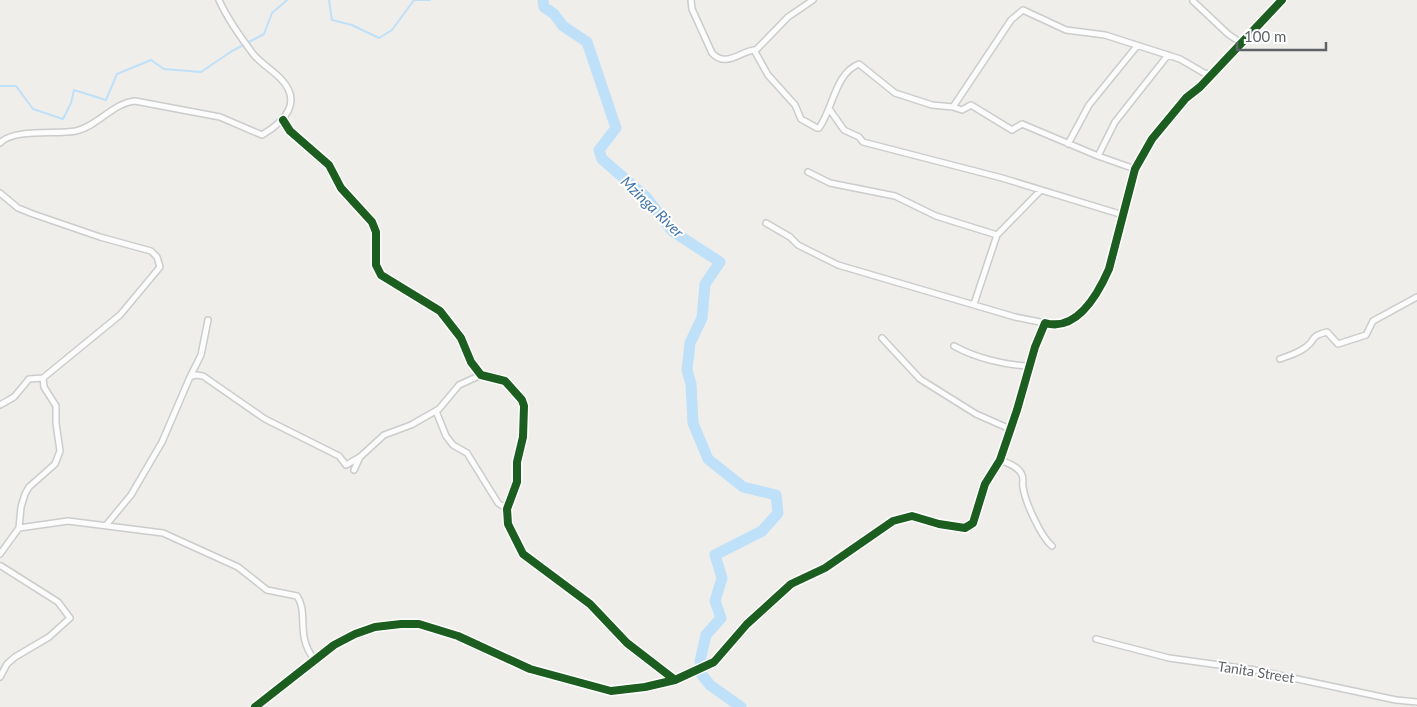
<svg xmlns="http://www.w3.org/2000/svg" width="1417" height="707" font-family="Lato,sans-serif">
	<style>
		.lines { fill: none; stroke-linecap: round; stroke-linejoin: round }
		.stream { stroke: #bfe0f9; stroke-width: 2 }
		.river { stroke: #bfe0f9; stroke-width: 11 }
		.minor-casing { stroke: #cbcccc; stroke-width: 8 }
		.minor { stroke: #fdfcfc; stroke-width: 5 }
		.cycleway-casing { stroke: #fff; stroke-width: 11 }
		.cycleway { stroke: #1b5e20; stroke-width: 8 }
		.labels { text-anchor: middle; stroke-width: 4; stroke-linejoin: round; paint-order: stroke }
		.street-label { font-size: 14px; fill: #5f6368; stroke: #fff }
		.water-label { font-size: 15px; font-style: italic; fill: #4174aa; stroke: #fff }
	</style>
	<rect width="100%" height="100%" fill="#efeeea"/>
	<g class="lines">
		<path class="stream" d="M 329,0 L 332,20 L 352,25 L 379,38 L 392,30 L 414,0 L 430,0
			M 0,86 L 16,86 L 33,109 L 63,119 L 71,103 L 74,90 L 106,100 L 117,74 L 151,60 L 164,69 L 201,72 L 232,51 L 264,34 L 272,13 L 287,0"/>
		<path class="river" d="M 543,0 L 544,7 L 554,14 L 563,26 L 587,42 L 616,128 L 599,150 L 602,159 L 647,198 L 672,231 L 720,262 L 705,284 L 702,318 L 690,343 L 687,370 L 691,384 L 693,423 L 708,459 L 743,487 L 776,495 L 778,513 L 762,531 L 715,555 L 722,578 L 715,601 L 721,618 L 706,635 L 700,661 L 702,675 L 710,685 L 741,707"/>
		<g class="minor-casing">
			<path id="minor" d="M 691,0 L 692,9 L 712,53 C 726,68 739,52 754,50 L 768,75 L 795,105 L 801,119 L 817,128 L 819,128 C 833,109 835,73 859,64 L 895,93 L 932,105 L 953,107 L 962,110 L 971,105 L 1012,130 L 1022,124 L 1098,156 L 1135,169
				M 1193,1 L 1228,34 L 1241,43
				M 755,51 L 788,17 L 813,0
				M 953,107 L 1011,20 L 1023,10 L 1066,30 L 1105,35 L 1180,59 L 1204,73 L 1212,74
				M 830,110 L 844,130 L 859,137 L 863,142 L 1002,178 L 1123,215
				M 283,120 L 290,131 L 329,165 L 341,188 L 372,222 L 376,232 L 376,265 L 381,275 L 440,311 L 461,338 L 471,362 L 481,375 L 505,381 L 522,400 L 524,406 L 523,437 L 517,462 L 517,482 L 507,509 L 508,524 L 523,554 L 590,604 L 627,643 L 675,680
				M 0,143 C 14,128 57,135 76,131 C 98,126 113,103 135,101 L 220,117 L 262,135 C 284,122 304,102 280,78 C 272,70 262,64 254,55 C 241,38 228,20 219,0
				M 1068,144 L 1089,105 L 1137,46
				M 1098,156 L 1115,122 L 1168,55
				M 808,172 L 830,183 L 895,196 L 936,216 L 997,235
				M 0,193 L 18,208 L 33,214 L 100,237 L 151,251 L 157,257 L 160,267 L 120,315 L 43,378 L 44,387 L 56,406 L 56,423 L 60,451 L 55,464 L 29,487 L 25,494 L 21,507 L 19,528
				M 766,223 L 790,237 L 798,245 L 838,265 L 1015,317 L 1045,323
				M 974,304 L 997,235 L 1040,191
				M 882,338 L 920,379 L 976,414 L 1010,429
				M 954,346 C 976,358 1004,365 1029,366
				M 1280,359 C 1290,355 1297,354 1306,347 C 1317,339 1308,337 1327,332 L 1338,344 L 1366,335 L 1373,321 L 1417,297
				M 190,377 L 201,355 L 208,320
				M 0,405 L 14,397 L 29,379 L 43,378
				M 436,411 L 446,436 L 453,445 L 467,453 L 498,503 L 507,509
				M 1000,460 C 1008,463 1019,467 1022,475 C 1024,479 1022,483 1023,487 C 1025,502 1041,537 1052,546
				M 354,470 L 360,457
				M 107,524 L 131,495 L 162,442 L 190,377 L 196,375 L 203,376 L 265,419 L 339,456 L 346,465 L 360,457 L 384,435 L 411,425 L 439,409 L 459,385 L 481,375
				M 0,554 L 19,528 L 68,521 L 163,533 L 238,567 L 267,590 L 297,596 C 309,613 295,635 314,659
				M 1096,639 L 1169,658 L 1255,670 L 1396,700 L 1417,702
				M 0,677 L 7,664 L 15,657 L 49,637 L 70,618 L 58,602 L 1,566
				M 255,707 L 334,645 L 355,634 L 375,627 L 401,624 L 419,624 L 458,636 L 530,669 L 611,691 L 645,687 L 675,680 L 714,662 L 747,624 L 791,584 L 825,568 L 893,521 L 912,516 L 939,524 L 965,528 L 973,523 L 985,484 L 1000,460 L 1017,410 L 1035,347 L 1045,323 C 1077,332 1098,294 1109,269 L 1135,169 L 1152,139 L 1186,98 L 1200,87 L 1282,0"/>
		</g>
		<use href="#minor" class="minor"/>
		<g class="cycleway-casing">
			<path id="cycleway" d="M 283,120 L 290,131 L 329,165 L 341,188 L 372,222 L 376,232 L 376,265 L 381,275 L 440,311 L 461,338 L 471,362 L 481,375 L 505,381 L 522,400 L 524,406 L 523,437 L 517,462 L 517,482 L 507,509 L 508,524 L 523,554 L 590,604 L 627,643 L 675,680
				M 255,707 L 334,645 L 355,634 L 375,627 L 401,624 L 419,624 L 458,636 L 530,669 L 611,691 L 645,687 L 675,680 L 714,662 L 747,624 L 791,584 L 825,568 L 893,521 L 912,516 L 939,524 L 965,528 L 973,523 L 985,484 L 1000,460 L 1017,410 L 1035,347 L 1045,323 C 1077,332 1098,294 1109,269 L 1135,169 L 1152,139 L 1186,98 L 1200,87 L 1282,0"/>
		</g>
		<use href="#cycleway" class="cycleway"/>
	</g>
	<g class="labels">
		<g class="street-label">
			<text transform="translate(1256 672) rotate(9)" y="5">Tanita Street</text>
		</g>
		<g class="water-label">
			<text transform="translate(652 207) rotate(44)" y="5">Mzinga River</text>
		</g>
	</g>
	<path d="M1237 42v8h89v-8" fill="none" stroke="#5f6368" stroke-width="2.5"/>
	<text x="1244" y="42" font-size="15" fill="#5f6368" stroke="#ffffff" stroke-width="4" paint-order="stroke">100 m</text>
</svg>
